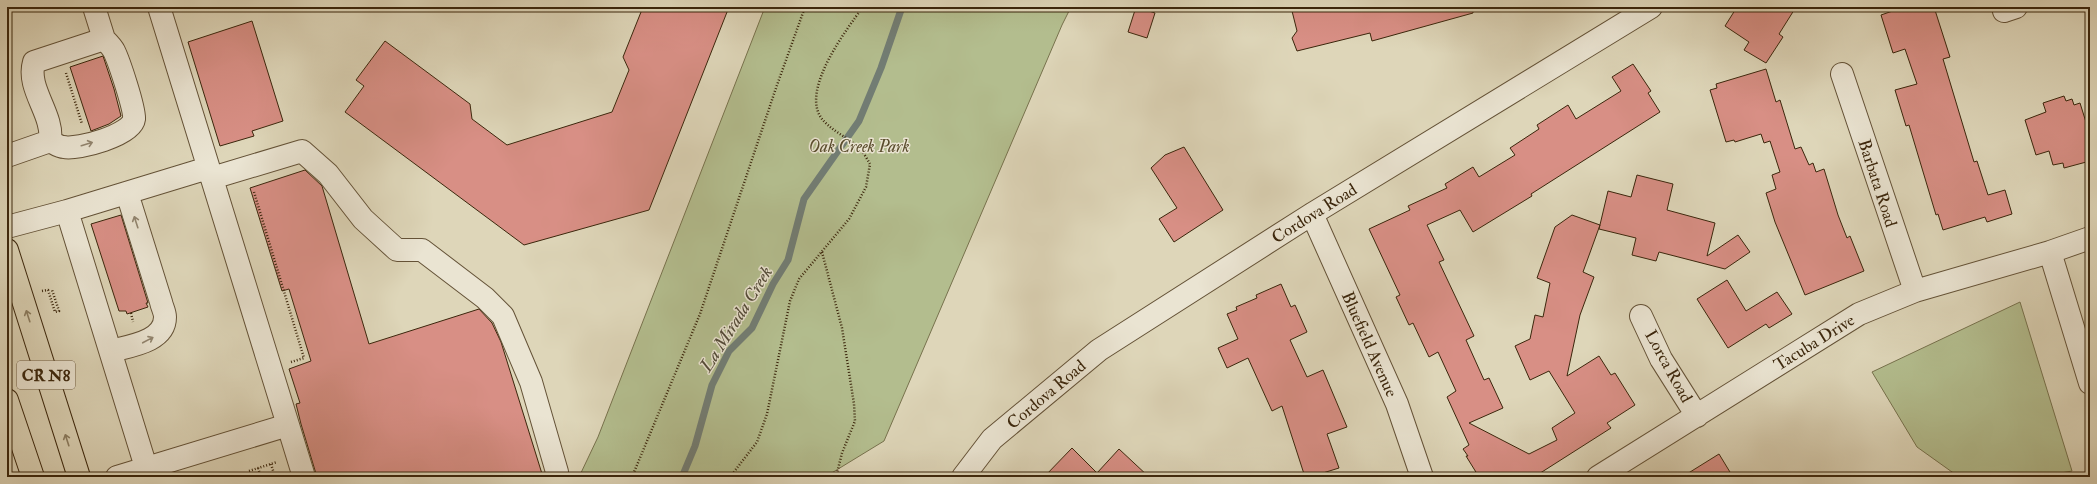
<svg xmlns="http://www.w3.org/2000/svg" width="2097" height="484" font-family="'IM FELL Double Pica',serif">
	<style>
		.green { fill: #b3bd8e; stroke: #77724d }
		.lines { fill: none; stroke-linecap: round; stroke-linejoin: round }
		.stream { stroke: #727d74; stroke-width: 7 }
		.building { fill: #d88f85; stroke: #3b260c }
		.minor-casing { stroke: #645237; stroke-width: 24 }
		.major-casing { stroke: #3b260c; stroke-width: 24 }
		.path { stroke: #3b260c; stroke-width: 2.5; stroke-dasharray: 1 2; stroke-linecap: butt }
		.minor { stroke: #eae4d2; stroke-width: 22 }
		.major { stroke: #ded6b9; stroke-width: 22 }
		.oneway { stroke: #92856f }
		.oneway2 { stroke: #8c7e62 }
		.labels { text-anchor: middle; stroke-width: 3; stroke-linejoin: round; paint-order: stroke }
		.shield { fill: #eae4d2; stroke: #705f47; stroke-width: 1 }
		.shield-label { font-size: 16px; font-weight: bold; fill: #3b260c }
		.park-label { font-size: 17px; font-style: italic; fill: #594c2c; stroke: #eae4d2 }
		.street-label { font-size: 17px; fill: #3b260c; stroke: #eae4d2 }
		.water-label { font-size: 18px; font-style: italic; fill: #524a38; stroke: #eae4d2 }
	</style>
	<rect width="100%" height="100%" fill="#ded6b9"/>
	<filter id="stains"><feTurbulence type="fractalNoise" baseFrequency=".005" numOctaves="4"/><feColorMatrix values="0 0 0 0 .2 0 0 0 0 .09 0 0 0 0 .02 0 0 0 .5 -.17"/></filter>
	<radialGradient id="worn" r=".72"><stop offset=".6" stop-color="#630" stop-opacity="0"/><stop offset="1" stop-color="#630" stop-opacity=".3"/></radialGradient>
	<path class="green" d="M 765,7 L 1071,7 L 1062,25 L 884,441 L 825,477 L 579,477 L 598,437 Z
		M 2020,302 L 2072,471 L 2039,477 L 1959,477 L 1917,447 L 1872,372 Z"/>
	<g class="lines">
		<path class="stream" d="M 682,477 L 695,446 L 712,385 L 729,351 L 752,328 L 773,284 L 788,260 L 804,199 L 859,121 L 881,68 L 902,7"/>
	</g>
	<path class="building" d="M 643,7 L 729,7 L 649,210 L 524,245 L 345,112 L 364,86 L 356,80 L 385,41 L 470,104 L 472,119 L 507,145 L 612,112 L 629,70 L 623,57 Z
		M 1136,7 L 1155,13 L 1147,38 L 1128,32 Z
		M 1291,7 L 1473,7 L 1473,13 L 1372,41 L 1370,33 L 1297,51 L 1292,38 L 1297,31 Z
		M 1737,7 L 1796,7 L 1779,34 L 1783,37 L 1766,63 L 1744,50 L 1749,42 L 1725,26 Z
		M 1904,7 L 1934,7 L 1950,57 L 1943,59 L 1974,162 L 1977,161 L 1988,195 L 2005,190 L 2012,214 L 1987,222 L 1985,217 L 1943,230 L 1938,214 L 1936,215 L 1909,125 L 1906,126 L 1895,90 L 1917,84 L 1905,49 L 1893,53 L 1881,15 Z
		M 252,21 L 283,121 L 252,131 L 254,136 L 220,146 L 188,42 Z
		M 103,56 L 114,89 L 121,116 L 109,124 L 91,131 L 70,67 Z
		M 1633,64 L 1651,91 L 1648,93 L 1660,112 L 1531,194 L 1532,196 L 1473,232 L 1460,210 L 1427,225 L 1444,260 L 1439,262 L 1474,336 L 1466,340 L 1484,380 L 1489,378 L 1503,408 L 1469,423 L 1529,454 L 1557,440 L 1552,428 L 1575,413 L 1549,371 L 1530,380 L 1515,346 L 1530,339 L 1535,315 L 1543,317 L 1550,283 L 1537,278 L 1555,227 L 1572,215 L 1600,225 L 1583,272 L 1594,277 L 1580,315 L 1567,376 L 1599,356 L 1611,375 L 1615,373 L 1635,405 L 1607,423 L 1611,428 L 1534,477 L 1479,477 L 1466,456 L 1468,456 L 1463,449 L 1469,445 L 1447,397 L 1456,391 L 1438,352 L 1429,357 L 1413,323 L 1409,325 L 1396,297 L 1400,295 L 1369,229 L 1410,210 L 1408,206 L 1447,188 L 1445,184 L 1473,167 L 1479,177 L 1515,155 L 1510,148 L 1539,129 L 1537,125 L 1568,105 L 1576,119 L 1621,91 L 1612,77 Z
		M 1766,69 L 1776,102 L 1780,100 L 1795,149 L 1801,147 L 1809,165 L 1813,163 L 1816,172 L 1824,169 L 1838,215 L 1847,238 L 1850,236 L 1864,271 L 1805,295 L 1775,222 L 1766,193 L 1776,189 L 1772,175 L 1780,172 L 1770,141 L 1764,143 L 1761,134 L 1735,142 L 1734,140 L 1726,142 L 1710,90 L 1717,88 L 1716,84 Z
		M 2064,96 L 2066,101 L 2072,99 L 2074,105 L 2080,103 L 2090,135 L 2090,161 L 2064,168 L 2063,163 L 2053,165 L 2049,151 L 2036,155 L 2025,120 L 2046,112 L 2043,103 Z
		M 1184,147 L 1223,210 L 1174,242 L 1159,219 L 1177,208 L 1151,168 L 1165,155 Z
		M 305,170 L 322,186 L 369,344 L 479,309 L 492,323 L 501,342 L 543,477 L 317,477 L 301,424 L 296,404 L 300,403 L 289,369 L 311,361 L 289,289 L 282,291 L 250,188 Z
		M 1637,175 L 1673,184 L 1667,210 L 1715,223 L 1707,256 L 1738,235 L 1750,252 L 1725,269 L 1659,252 L 1656,261 L 1632,255 L 1636,238 L 1599,229 L 1608,191 L 1631,197 Z
		M 121,215 L 148,303 L 146,303 L 148,307 L 127,314 L 126,311 L 119,311 L 91,224 Z
		M 1727,280 L 1746,311 L 1777,292 L 1792,314 L 1769,328 L 1766,324 L 1728,348 L 1697,299 Z
		M 1281,284 L 1291,307 L 1295,305 L 1307,332 L 1290,340 L 1307,377 L 1323,370 L 1347,427 L 1327,434 L 1339,468 L 1310,477 L 1305,477 L 1282,406 L 1272,411 L 1248,358 L 1227,368 L 1218,348 L 1238,339 L 1227,314 L 1237,310 L 1236,307 L 1257,298 L 1256,295 Z
		M 1072,448 L 1097,473 L 1119,449 L 1149,477 L 1044,477 Z
		M 1719,454 L 1733,477 L 1682,477 Z"/>
	<g class="lines">
		<g class="minor-casing">
			<path id="minor" d="M 2003,7 L 2004,11 L 2016,7
				M 1842,74 L 1915,291
				M 50,141 C 54,143 59,147 64,147 C 78,150 132,135 134,119 C 135,109 119,61 114,51 C 112,47 108,43 104,39
				M 7,156 L 50,141 C 54,114 26,89 34,62 L 104,39 L 94,7
				M 212,178 L 302,151 L 328,174 L 363,219 L 397,250 L 422,250 L 485,298 L 503,316 L 531,382 L 557,472 L 556,477
				M 67,211 L 208,168
				M 1312,214 L 1397,404 L 1422,477
				M 7,227 L 67,211 L 149,477
				M 2050,252 L 2090,383
				M 1641,316 L 1661,359 L 1697,416
				M 111,351 C 129,346 165,342 165,317 C 165,312 162,307 161,302 L 127,193
				M 288,425 L 304,477
				M 117,477 L 288,425 L 159,7
				M 963,477 L 992,439 L 1099,350 L 1312,214 L 1651,7
				M 1598,477 L 1859,314 L 1915,291 L 2050,252 L 2090,238"/>
		</g>
		<g class="major-casing">
			<path id="major" d="M 7,250 L 79,477
				M 7,400 L 33,477"/>
		</g>
		<path class="path" d="M 66,73 L 82,124
			M 254,192 L 304,358 L 291,362
			M 822,252 L 842,328 L 854,404 L 855,421 L 842,453 L 836,477
			M 42,291 L 48,290 L 55,312 L 59,311 L 52,290
			M 131,313 L 133,322
			M 271,464 L 275,477
			M 258,468 L 261,477
			M 249,471 L 277,462
			M 632,477 L 700,314 L 776,88 L 805,7
			M 730,477 L 757,442 L 767,414 L 790,301 L 799,279 L 849,219 L 866,187 L 870,164 C 867,159 863,151 858,147 C 847,137 828,129 820,116 C 803,87 846,30 863,7"/>
		<use href="#minor" class="minor"/>
		<use href="#major" class="major"/>
	</g>
	<defs><path id="oneway-shaft" d="M-6 0H5M1.5-3L5.5 0L1.5 3" fill="none" stroke-width="1.6" stroke-linecap="round" stroke-linejoin="round"/></defs>
	<g class="oneway">
		<use href="#oneway-shaft" transform="translate(87 144) rotate(-17)"/>
		<use href="#oneway-shaft" transform="translate(136 222) rotate(-108)"/>
		<use href="#oneway-shaft" transform="translate(148 340) rotate(-28)"/>
	</g>
	<g class="oneway2">
		<use href="#oneway-shaft" transform="translate(28 316) rotate(-108)"/>
		<use href="#oneway-shaft" transform="translate(67 440) rotate(-108)"/>
	</g>
	<g class="labels">
		<rect class="shield" x="17" y="361" width="58" height="28" rx="3"/>
		<g class="shield-label">
			<text x="46" y="381">CR N8</text>
		</g>
		<g class="park-label">
			<text x="859" y="152">Oak Creek Park</text>
		</g>
		<g class="street-label">
			<text transform="translate(1878 183) rotate(72)" y="6">Barbata Road</text>
			<text transform="translate(1314 213) rotate(-32)" y="6">Cordova Road</text>
			<text transform="translate(1814 342) rotate(-32)" y="6">Tacuba Drive</text>
			<text transform="translate(1370 344) rotate(66)" y="6">Bluefield Avenue</text>
			<text transform="translate(1669 366) rotate(61)" y="6">Lorca Road</text>
			<text transform="translate(1046 394) rotate(-40)" y="6">Cordova Road</text>
		</g>
		<g class="water-label">
			<text transform="translate(736 319) rotate(-58)" y="6">La Mirada Creek</text>
		</g>
	</g>
	<rect width="2097" height="484" fill="none" stroke="#ded6b9" stroke-width="24"/>
	<rect x="8" y="8" width="2081" height="468" fill="none" stroke="#3b260c" stroke-width="2"/>
	<rect x="12" y="12" width="2073" height="460" fill="none" stroke="#3b260c"/>
	<rect width="100%" height="100%" filter="url(#stains)"/>
	<rect width="100%" height="100%" fill="url(#worn)"/>
</svg>
